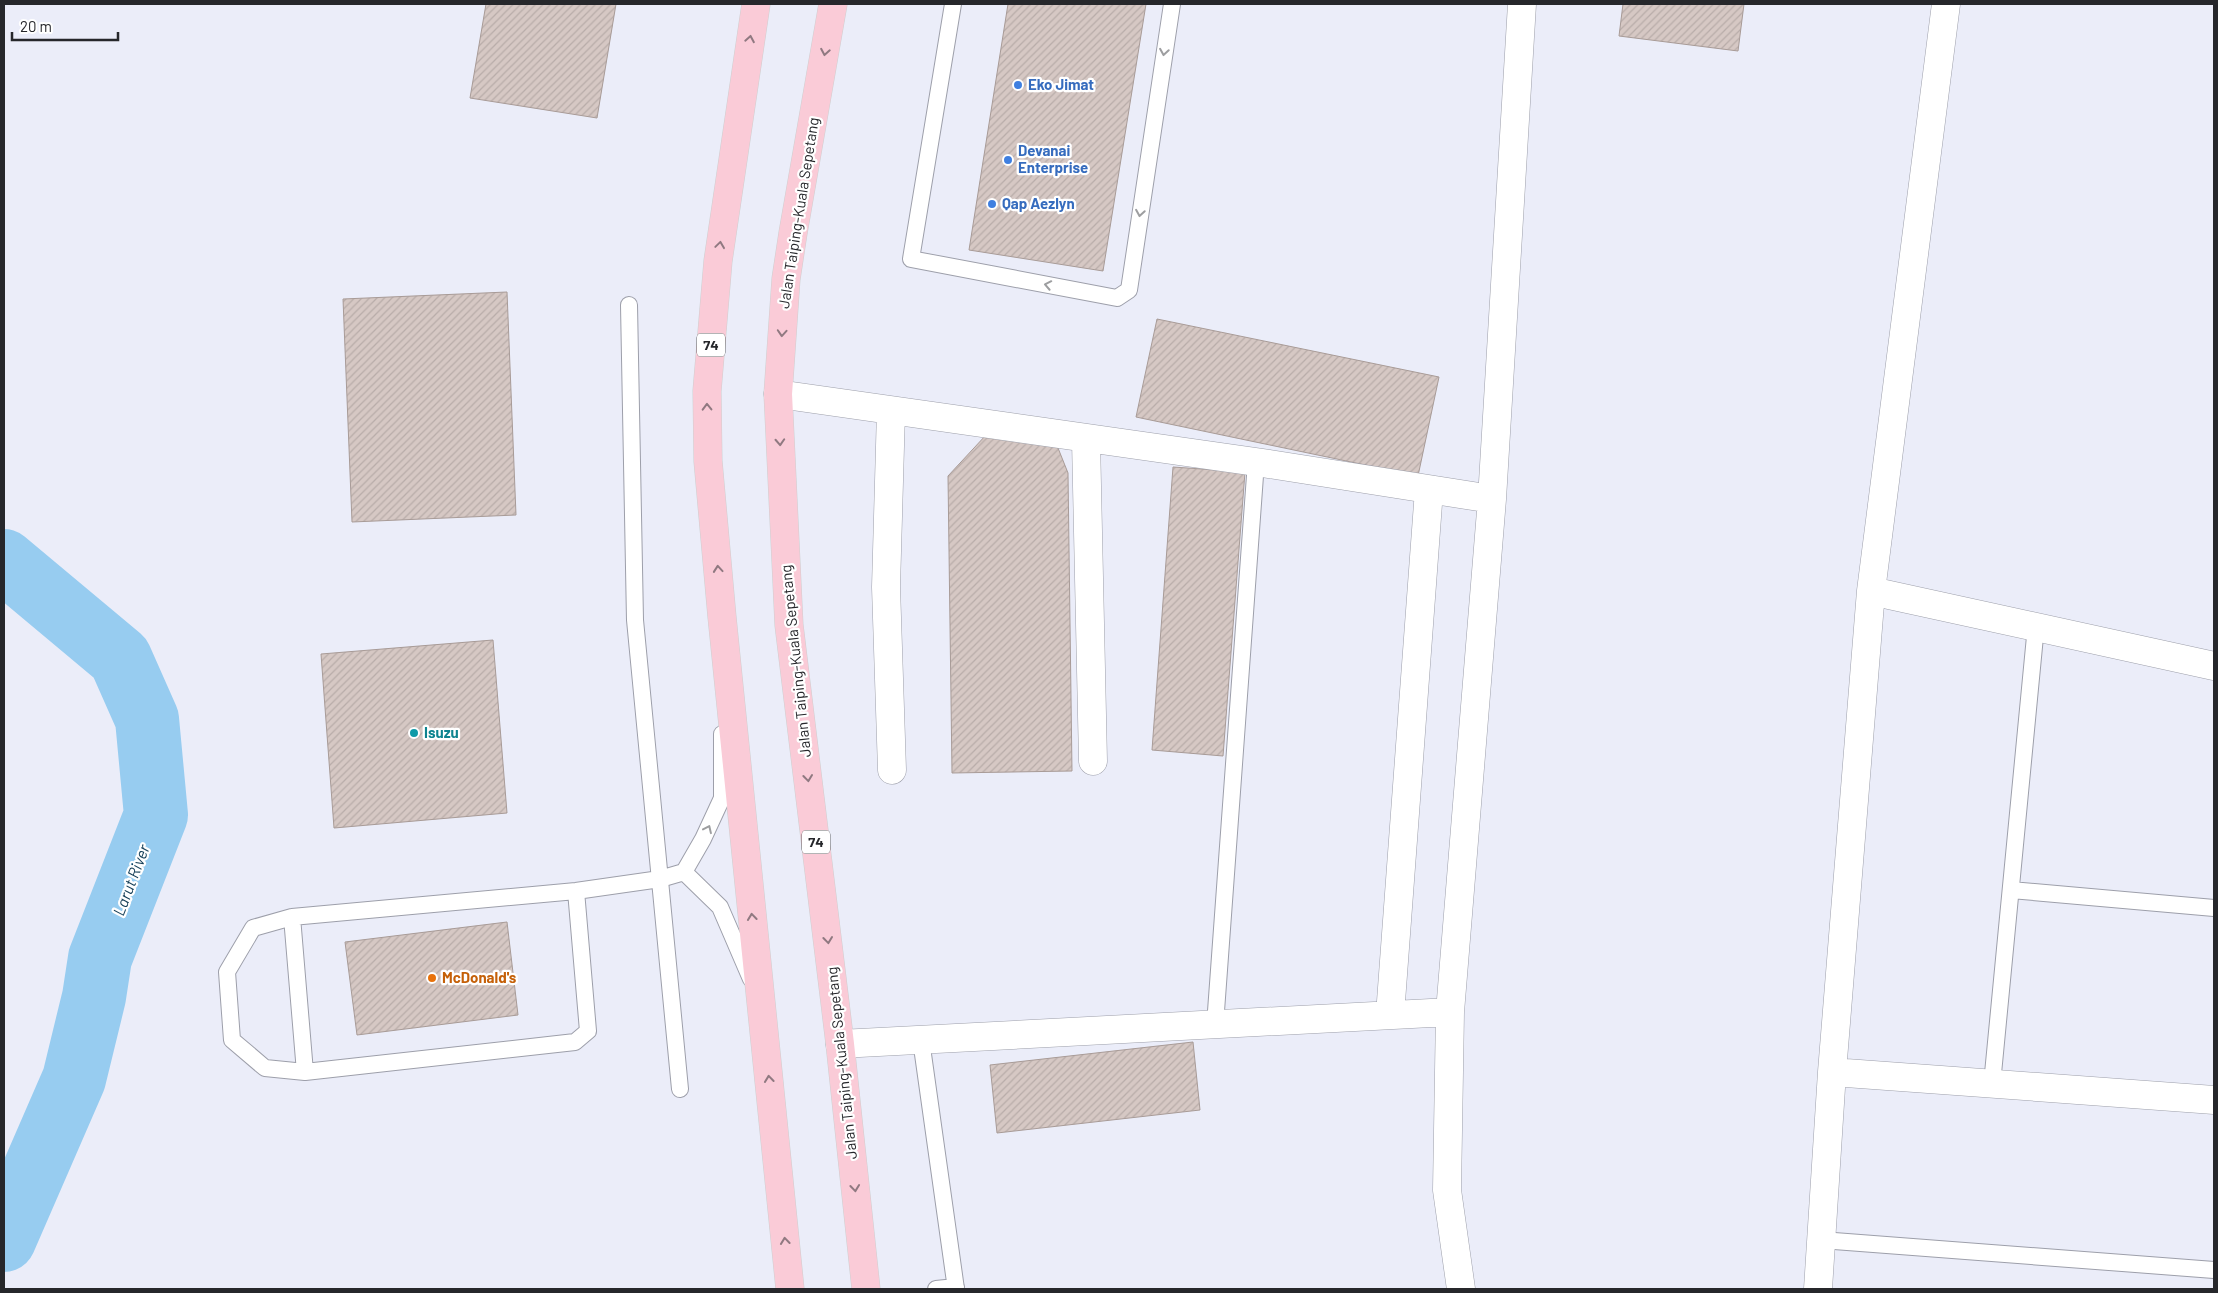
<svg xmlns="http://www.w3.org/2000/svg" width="2218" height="1293" font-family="Barlow,sans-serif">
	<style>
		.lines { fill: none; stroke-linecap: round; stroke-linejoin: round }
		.river { stroke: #97ccf0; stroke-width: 64 }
		.building { fill: url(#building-hatch); stroke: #a89b97 }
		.service-casing { stroke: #9d9faa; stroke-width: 18 }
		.minor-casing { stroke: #9d9faa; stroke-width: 29 }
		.primary-casing { stroke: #cfcfd0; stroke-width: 29 }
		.service { stroke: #fff; stroke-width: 16 }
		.minor { stroke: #fff; stroke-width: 28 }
		.primary { stroke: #facbd7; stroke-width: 28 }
		.oneway { stroke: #907981 }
		.oneway2 { stroke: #9d9ea0 }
		.shop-dot { fill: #3f7fe0; stroke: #fff; stroke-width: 2 }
		.culture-dot { fill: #0f9aa8; stroke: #fff; stroke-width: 2 }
		.food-dot { fill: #e8710a; stroke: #fff; stroke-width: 2 }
		.labels { text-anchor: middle; stroke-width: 4.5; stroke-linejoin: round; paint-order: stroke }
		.shield { fill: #fff; stroke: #67686b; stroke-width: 1 }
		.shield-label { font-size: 14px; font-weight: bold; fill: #26272b }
		.shop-label { font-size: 15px; font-weight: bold; fill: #366cbe; stroke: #fff; text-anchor: start }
		.street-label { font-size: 15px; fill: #26272b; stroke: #fff }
		.culture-label { font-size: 15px; font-weight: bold; fill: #0d838f; stroke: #fff; text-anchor: start }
		.food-label { font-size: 15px; font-weight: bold; fill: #c56008; stroke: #fff; text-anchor: start }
		.water-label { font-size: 16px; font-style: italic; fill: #133d56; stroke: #fff }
	</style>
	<defs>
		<pattern id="building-hatch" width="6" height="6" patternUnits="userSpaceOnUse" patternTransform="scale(1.25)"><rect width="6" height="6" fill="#d6c8c4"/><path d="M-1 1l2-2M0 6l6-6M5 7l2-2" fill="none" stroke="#b8aca9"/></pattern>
	</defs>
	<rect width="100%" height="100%" fill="#ebedf9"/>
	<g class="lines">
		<path class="river" d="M 4,561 L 120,658 L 147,719 L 156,815 L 100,958 L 94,997 L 74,1079 L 4,1240"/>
	</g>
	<path class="building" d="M 486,4 L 616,4 L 597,118 L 470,98 Z
		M 1008,4 L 1146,4 L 1103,271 L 969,250 Z
		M 1623,4 L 1744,4 L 1738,51 L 1619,36 Z
		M 507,292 L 516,515 L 352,522 L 343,299 Z
		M 1157,319 L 1439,377 L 1418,476 L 1136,417 Z
		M 986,435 L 1056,443 L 1068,473 L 1072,771 L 952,773 L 948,476 Z
		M 1173,467 L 1245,472 L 1223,756 L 1152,750 Z
		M 493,640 L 507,813 L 334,828 L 321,654 Z
		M 507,922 L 518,1015 L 357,1035 L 345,942 Z
		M 1193,1042 L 1200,1110 L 997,1133 L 990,1065 Z"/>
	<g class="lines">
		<g class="service-casing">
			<path id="service" d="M 953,4 L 911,259 L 1117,298 L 1129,290 L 1172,4
				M 629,305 L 635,620 L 680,1089
				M 684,872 L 720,907 L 751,979
				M 2011,890 L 2214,908
				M 576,891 L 588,1031 L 575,1042 L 305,1072 L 292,917 L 576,891 L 660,879 L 684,872 L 703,839 L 722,798 L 722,734
				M 292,917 L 253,928 L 227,972 L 232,1040 L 265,1068 L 305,1072
				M 1215,1025 L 1256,462
				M 921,1040 L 956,1289
				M 1992,1084 L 2036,626
				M 1821,1240 L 2214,1270
				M 936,1289 L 956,1287"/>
		</g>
		<g class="minor-casing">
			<path id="minor" d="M 778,394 L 1256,462 L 1492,499
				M 891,411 L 886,587 L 892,770
				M 1086,440 L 1093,761
				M 1871,591 L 2214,666
				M 1390,1015 L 1429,490
				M 840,1044 L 1450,1012
				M 1832,1072 L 2214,1100
				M 1461,1289 L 1447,1190 L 1450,1012 L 1492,499 L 1522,4
				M 1818,1289 L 1832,1072 L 1871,591 L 1946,4"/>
		</g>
		<g class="primary-casing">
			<path id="primary" d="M 756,4 L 718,261 L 707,391 L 708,461 L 722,617 L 790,1289
				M 833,4 L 793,233 L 786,279 L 778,394 L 789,625 L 840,1044 L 866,1289"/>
		</g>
		<use href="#service" class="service"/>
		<use href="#minor" class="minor"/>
		<use href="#primary" class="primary"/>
	</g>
	<defs><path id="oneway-chevron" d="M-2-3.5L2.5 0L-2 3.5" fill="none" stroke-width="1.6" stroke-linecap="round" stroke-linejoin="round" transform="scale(1.25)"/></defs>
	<g class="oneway">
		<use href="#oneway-chevron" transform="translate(750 39) rotate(-80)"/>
		<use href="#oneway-chevron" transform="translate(825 52) rotate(100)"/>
		<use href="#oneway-chevron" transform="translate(720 245) rotate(-82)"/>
		<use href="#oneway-chevron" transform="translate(782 333) rotate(94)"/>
		<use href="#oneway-chevron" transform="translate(707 407) rotate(-91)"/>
		<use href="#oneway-chevron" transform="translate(780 442) rotate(87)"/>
		<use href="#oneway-chevron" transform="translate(718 569) rotate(-95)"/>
		<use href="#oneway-chevron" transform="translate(808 778) rotate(83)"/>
		<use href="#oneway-chevron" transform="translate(752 917) rotate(-96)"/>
		<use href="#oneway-chevron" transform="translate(828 940) rotate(83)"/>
		<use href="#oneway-chevron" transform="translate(769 1079) rotate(-96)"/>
		<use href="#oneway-chevron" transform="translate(855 1188) rotate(84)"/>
		<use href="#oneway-chevron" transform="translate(785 1241) rotate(-96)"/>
	</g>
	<g class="oneway2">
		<use href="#oneway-chevron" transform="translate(1164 52) rotate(99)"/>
		<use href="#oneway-chevron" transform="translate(1140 213) rotate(99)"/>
		<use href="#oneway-chevron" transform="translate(1048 285) rotate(-169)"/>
		<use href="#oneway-chevron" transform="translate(708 829) rotate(-65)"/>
	</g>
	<g class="shop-dot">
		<circle cx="1018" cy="85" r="5"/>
		<circle cx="1008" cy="160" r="5"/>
		<circle cx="992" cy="204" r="5"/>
	</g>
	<circle class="culture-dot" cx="414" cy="733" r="5"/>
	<circle class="food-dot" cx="432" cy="978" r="5"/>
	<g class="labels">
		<g class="shield">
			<rect x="697" y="333.5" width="28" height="23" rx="4"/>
			<rect x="802" y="830.5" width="28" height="23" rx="4"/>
		</g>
		<g class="shield-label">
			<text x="711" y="350">74</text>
			<text x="816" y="847">74</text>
		</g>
		<g class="shop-label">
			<text x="1028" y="90">Eko Jimat</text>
			<text x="1018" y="156">Devanai<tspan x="1018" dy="17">Enterprise</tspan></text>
			<text x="1002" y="209">Qap Aezlyn</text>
		</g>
		<g class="street-label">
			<text transform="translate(799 213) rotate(-81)" y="5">Jalan Taiping-Kuala Sepetang</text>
			<text transform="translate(796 661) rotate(-96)" y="5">Jalan Taiping-Kuala Sepetang</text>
			<text transform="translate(842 1063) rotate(-96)" y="5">Jalan Taiping-Kuala Sepetang</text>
		</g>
		<g class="culture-label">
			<text x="424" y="738">Isuzu</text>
		</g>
		<g class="food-label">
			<text x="442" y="983">McDonald's</text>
		</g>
		<g class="water-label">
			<text transform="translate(131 880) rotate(-69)" y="6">Larut River</text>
		</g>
	</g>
	<rect width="2218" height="1293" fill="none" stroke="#26272b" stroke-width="10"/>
	<path d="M12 32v8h106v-8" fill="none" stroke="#26272b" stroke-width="2.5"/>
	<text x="20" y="32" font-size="15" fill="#26272b" stroke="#ffffff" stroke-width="4" paint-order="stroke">20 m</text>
</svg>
